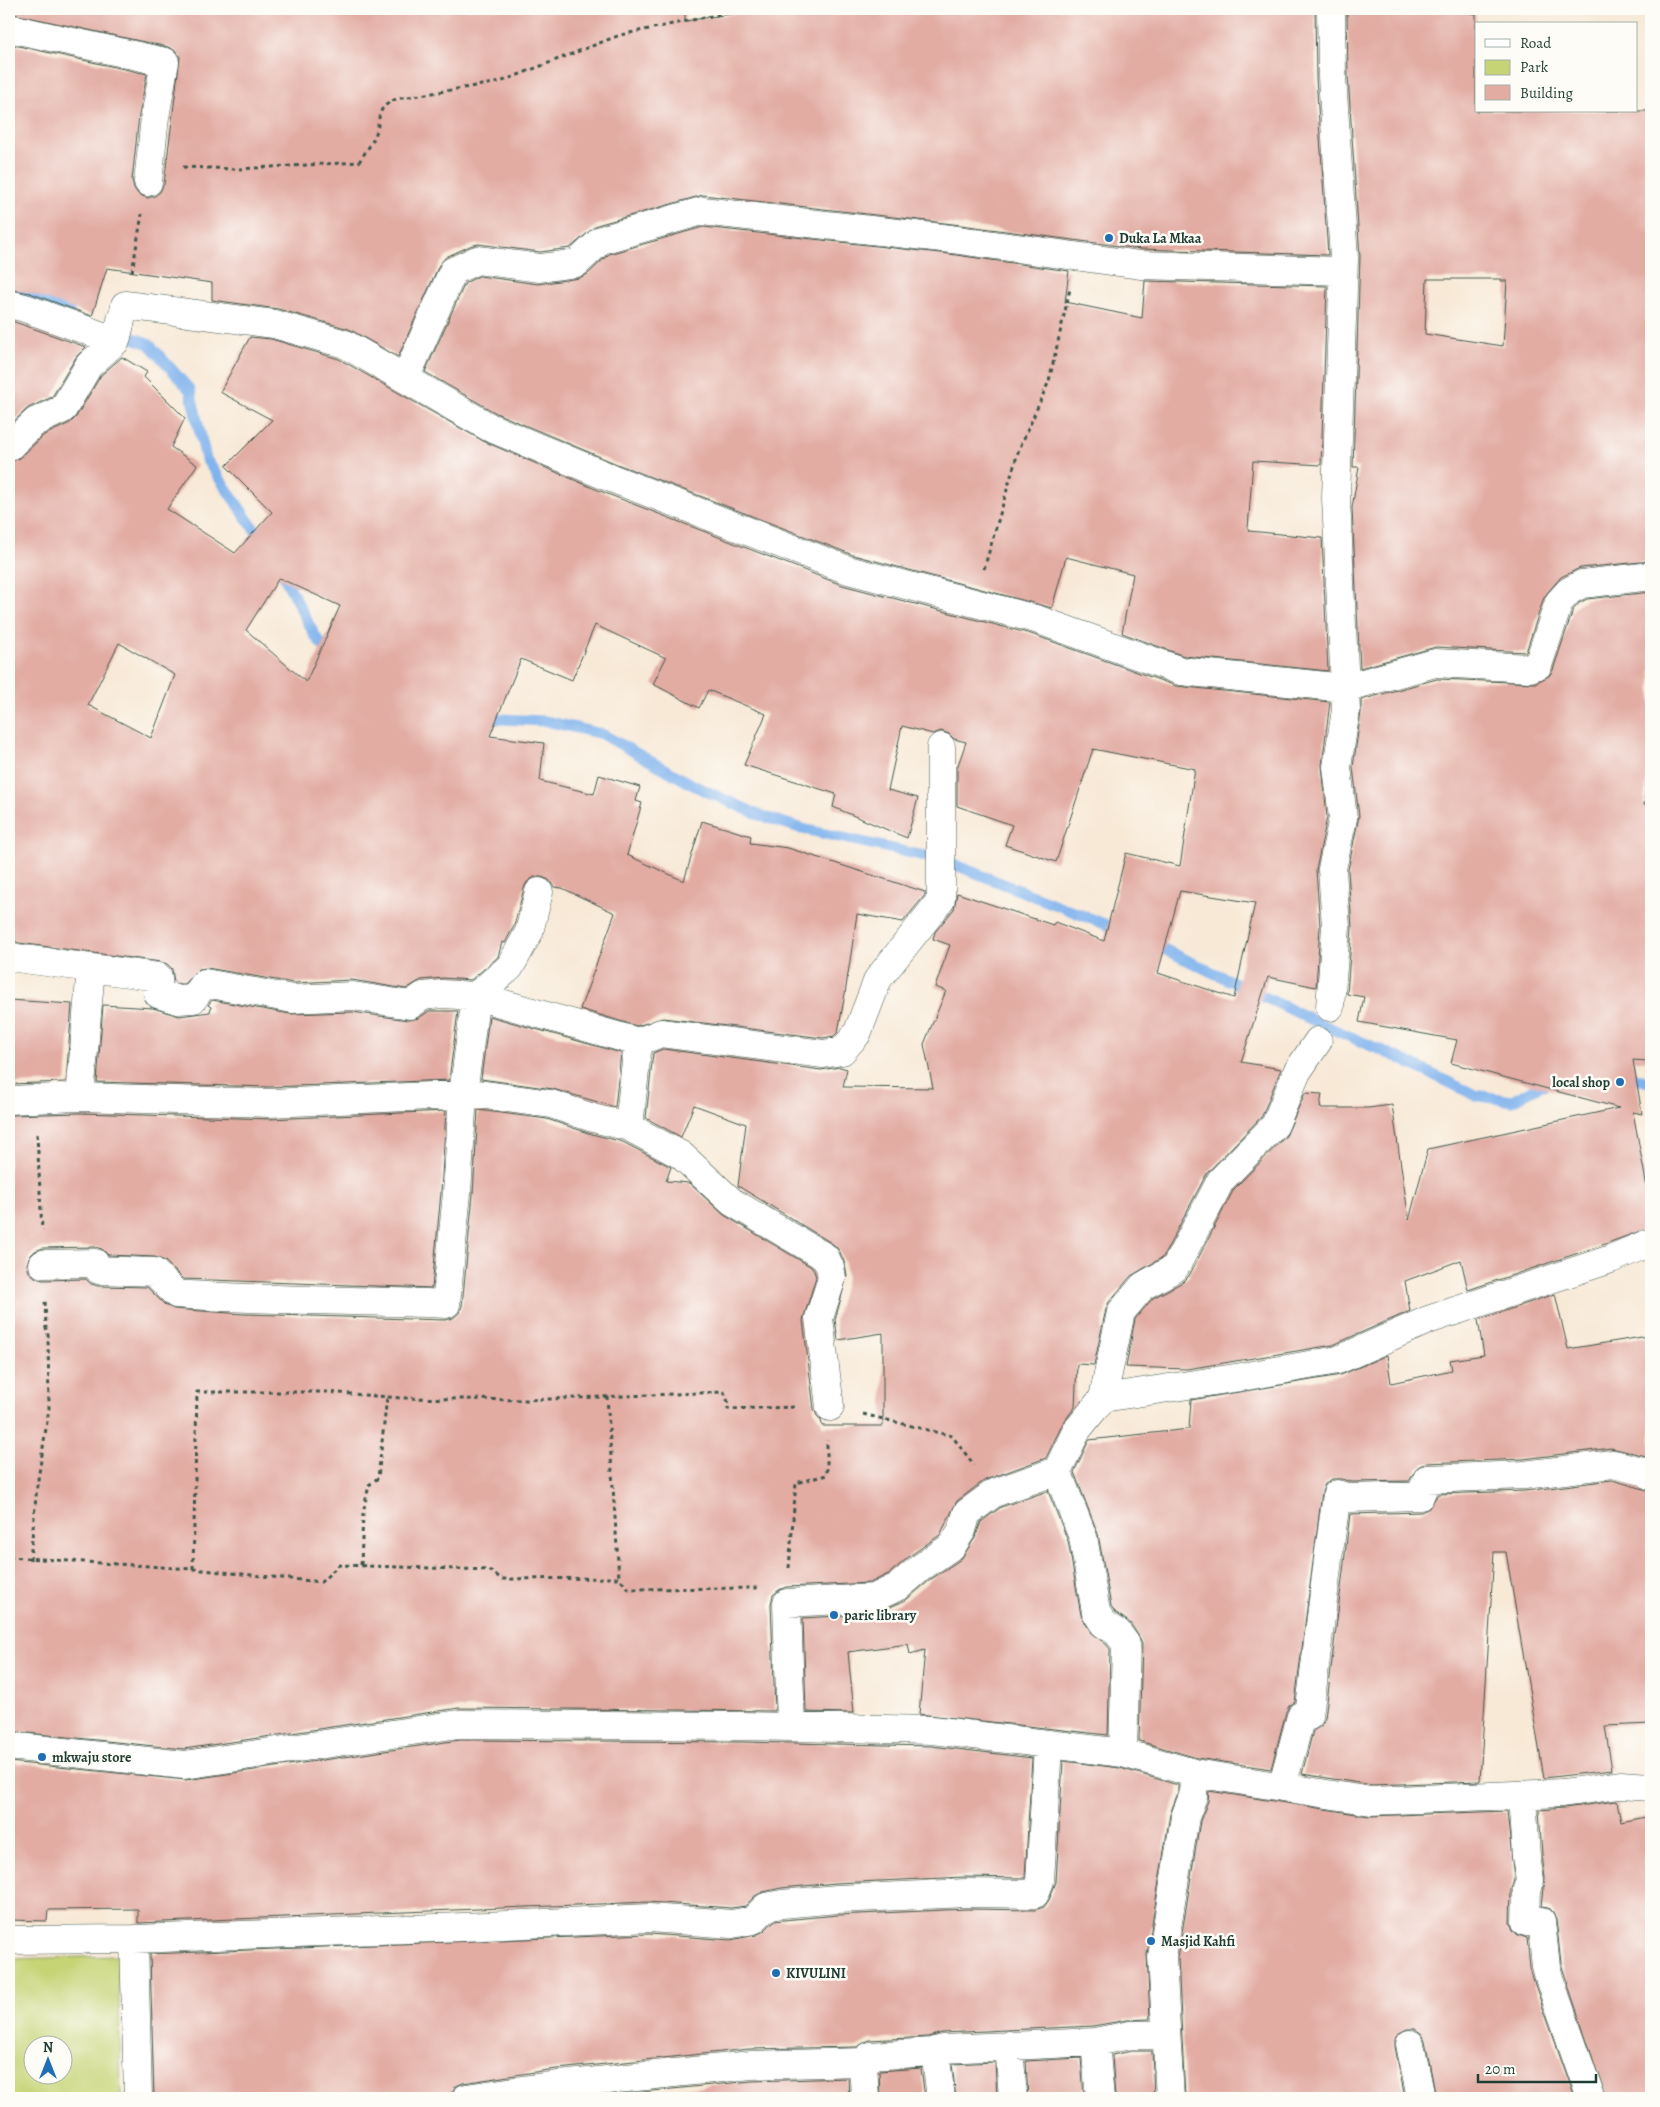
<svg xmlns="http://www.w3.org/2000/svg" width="1660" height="2107" font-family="Alegreya,serif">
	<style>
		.green { fill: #c6d476; stroke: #728855; fill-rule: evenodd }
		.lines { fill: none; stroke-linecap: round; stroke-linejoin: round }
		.stream { stroke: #80b3ed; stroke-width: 11 }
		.building { fill: #e2aca3; fill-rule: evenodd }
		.minor-casing { stroke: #40574c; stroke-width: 29 }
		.path { stroke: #40574c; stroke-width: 3; stroke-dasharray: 4 4; stroke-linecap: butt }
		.minor { stroke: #fff; stroke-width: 28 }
		.poi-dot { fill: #1f6fb2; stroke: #fdfcf7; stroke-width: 2 }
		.labels { text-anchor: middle; stroke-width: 5; stroke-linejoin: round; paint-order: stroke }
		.poi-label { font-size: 14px; font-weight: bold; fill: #1f3d34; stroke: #fdfcf7; text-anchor: start }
	</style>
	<rect width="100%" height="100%" fill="#fdfcf7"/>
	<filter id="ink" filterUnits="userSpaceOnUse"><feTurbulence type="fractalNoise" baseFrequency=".02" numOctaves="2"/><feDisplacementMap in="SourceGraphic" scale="10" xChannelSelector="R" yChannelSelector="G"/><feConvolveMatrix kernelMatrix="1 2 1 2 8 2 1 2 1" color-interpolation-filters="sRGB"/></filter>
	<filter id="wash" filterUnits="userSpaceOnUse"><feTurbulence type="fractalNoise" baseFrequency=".0096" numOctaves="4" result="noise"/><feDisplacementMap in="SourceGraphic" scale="20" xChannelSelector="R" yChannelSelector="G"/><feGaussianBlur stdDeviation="1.12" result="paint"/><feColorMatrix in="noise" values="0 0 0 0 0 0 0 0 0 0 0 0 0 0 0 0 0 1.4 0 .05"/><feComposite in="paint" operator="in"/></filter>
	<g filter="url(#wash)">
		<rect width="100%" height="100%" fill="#f8e9d7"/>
		<path class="green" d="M 118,1956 L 121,2098 L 9,2098 L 9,1959 ZM 32,2044 L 62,2044 L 62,2074 L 32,2074 Z"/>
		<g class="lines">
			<path class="stream" d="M 9,289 L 31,294 L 69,311
				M 118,332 L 149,344 L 190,390 L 206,459 L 263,542
				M 280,569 L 315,636 L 331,655
				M 482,716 L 499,719 L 546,721 L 602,734 L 695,786 L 759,815 L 803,829 L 943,860 L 1122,931
				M 1151,943 L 1321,1024 L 1399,1058 L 1475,1095 L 1512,1101 L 1539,1086 L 1554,1082
				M 1622,1074 L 1651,1083"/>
		</g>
		<g id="blocks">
			<path class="building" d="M 9,9 L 685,9 L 685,21 L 763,9 L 1315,9 L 1316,78 L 1328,255 L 1141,249 L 953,224 L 703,195 L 597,225 L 570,248 L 540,252 L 478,244 L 470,246 L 446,257 L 439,265 L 398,357 L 349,329 L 278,309 L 212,300 L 212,283 L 107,268 L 92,316 L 30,293 L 9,289 L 9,44 L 147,74 L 139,115 L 132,180 L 134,188 L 138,194 L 147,198 L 155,196 L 160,192 L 164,184 L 180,57 L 176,51 L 168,47 L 9,13 Z
				M 1347,9 L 1449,9 L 1476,14 L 1476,111 L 1651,111 L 1651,561 L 1580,568 L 1561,577 L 1544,597 L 1526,652 L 1436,647 L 1360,668 L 1352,508 L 1359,467 L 1353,467 L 1360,257 L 1348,76 ZM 1427,279 L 1502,279 L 1501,281 L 1507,281 L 1503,346 L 1425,334 Z
				M 703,227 L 949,254 L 1069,271 L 1065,302 L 1142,318 L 1145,281 L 1327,286 L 1321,465 L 1253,461 L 1248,529 L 1249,531 L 1322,538 L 1328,671 L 1184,656 L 1122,633 L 1133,574 L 1066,557 L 1052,608 L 853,555 L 617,464 L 496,413 L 425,372 L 465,283 L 479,276 L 538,284 L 579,278 L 588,274 L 609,254 Z
				M 9,320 L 86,347 L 76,357 L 52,397 L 28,408 L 9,426 Z
				M 250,337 L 271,339 L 339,359 L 483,441 L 605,493 L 842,585 L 1031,634 L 1176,686 L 1330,702 L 1322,765 L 1327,817 L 1316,870 L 1320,927 L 1316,987 L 1268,977 L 1241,1062 L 1281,1069 L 1262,1116 L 1207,1173 L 1163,1257 L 1131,1276 L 1109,1302 L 1106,1309 L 1094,1365 L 1077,1364 L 1075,1407 L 1063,1423 L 1046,1458 L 985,1480 L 957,1501 L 940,1535 L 911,1555 L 890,1573 L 870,1583 L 786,1587 L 779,1590 L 773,1595 L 771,1604 L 775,1711 L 459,1708 L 184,1749 L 9,1731 L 9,1115 L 80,1113 L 270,1119 L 446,1111 L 441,1192 L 432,1288 L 183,1279 L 165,1261 L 155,1257 L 108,1255 L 102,1249 L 95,1247 L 43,1248 L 35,1251 L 29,1257 L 27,1265 L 29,1272 L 36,1278 L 43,1280 L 86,1279 L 91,1284 L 98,1286 L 147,1287 L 165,1305 L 174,1309 L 243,1314 L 445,1320 L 453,1318 L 459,1313 L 462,1306 L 473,1194 L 478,1110 L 547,1119 L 588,1133 L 623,1142 L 671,1167 L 666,1181 L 689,1183 L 724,1215 L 813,1268 L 816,1277 L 803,1320 L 814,1409 L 817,1416 L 821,1420 L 822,1426 L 883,1426 L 883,1333 L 838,1340 L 835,1320 L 847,1276 L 845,1264 L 839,1250 L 833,1244 L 738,1186 L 746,1124 L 694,1105 L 681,1137 L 646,1118 L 653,1053 L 663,1049 L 821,1070 L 840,1067 L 847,1069 L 843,1087 L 933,1088 L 924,1044 L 946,991 L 935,987 L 950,945 L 933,939 L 935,932 L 954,909 L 957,893 L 1053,925 L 1055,922 L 1104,941 L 1126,853 L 1180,866 L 1195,769 L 1093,749 L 1056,862 L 1005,845 L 1012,825 L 957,806 L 957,768 L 966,742 L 954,739 L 949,734 L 941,731 L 933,734 L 902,726 L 888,790 L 918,798 L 907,838 L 833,807 L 836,794 L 744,765 L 766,714 L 708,690 L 699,708 L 653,684 L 666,658 L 595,625 L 572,680 L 521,659 L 490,736 L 544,743 L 540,781 L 594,794 L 599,775 L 640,787 L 636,801 L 642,803 L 627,855 L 684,881 L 702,821 L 751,836 L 750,843 L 788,848 L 925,892 L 925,895 L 903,922 L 857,914 L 845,994 L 838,1032 L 834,1036 L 823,1038 L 663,1018 L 637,1026 L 580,1009 L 615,913 L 562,888 L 554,887 L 549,880 L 542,877 L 534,877 L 527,882 L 524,888 L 514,926 L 505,943 L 502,942 L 498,957 L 471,980 L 443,978 L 421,980 L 406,989 L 352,980 L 294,983 L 207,968 L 199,969 L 185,984 L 180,984 L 174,982 L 172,969 L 167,964 L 161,962 L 19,943 L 9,939 L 9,462 L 20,458 L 44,435 L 70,423 L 76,417 L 101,375 L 122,357 L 147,372 L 144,377 L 185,418 L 171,447 L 197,465 L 167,509 L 235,553 L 272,512 L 226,466 L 272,420 L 220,392 ZM 279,578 L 340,606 L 306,682 L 246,630 ZM 119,643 L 175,675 L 151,738 L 88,705 ZM 1180,891 L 1255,903 L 1234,998 L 1158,973 Z
				M 1651,592 L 1651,739 L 1644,805 L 1651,806 L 1651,1040 L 1649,1039 L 1647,1061 L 1633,1060 L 1642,1114 L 1633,1112 L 1651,1209 L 1651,1227 L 1605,1244 L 1468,1290 L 1461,1260 L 1405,1281 L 1410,1311 L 1333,1345 L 1187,1369 L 1126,1367 L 1135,1319 L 1153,1298 L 1183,1282 L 1189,1276 L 1234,1189 L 1286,1136 L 1305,1093 L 1322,1094 L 1320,1108 L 1368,1108 L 1392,1105 L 1409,1220 L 1428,1149 L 1619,1108 L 1451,1063 L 1457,1040 L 1359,1022 L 1364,997 L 1347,994 L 1352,928 L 1348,870 L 1359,816 L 1353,767 L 1361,712 L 1361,700 L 1437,679 L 1535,683 L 1549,676 L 1553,670 L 1573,610 L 1579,603 L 1587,599 Z
				M 9,1000 L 72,1004 L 66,1082 L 9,1084 Z
				M 212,1000 L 290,1014 L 352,1012 L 408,1020 L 419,1018 L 429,1011 L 458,1011 L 449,1080 L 269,1087 L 97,1082 L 103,1005 L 153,1008 L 179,1016 L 210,1012 L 211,1007 L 208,1005 Z
				M 489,1016 L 621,1053 L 615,1107 L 553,1089 L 481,1079 Z
				M 1555,1294 L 1568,1349 L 1648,1336 L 1651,1358 L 1651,1457 L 1611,1448 L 1523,1459 L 1426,1463 L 1418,1467 L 1409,1481 L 1351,1482 L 1342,1479 L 1332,1479 L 1325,1484 L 1322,1492 L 1295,1702 L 1289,1706 L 1286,1712 L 1271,1769 L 1197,1758 L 1139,1741 L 1142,1644 L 1138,1635 L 1130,1623 L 1115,1612 L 1111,1606 L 1098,1534 L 1074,1472 L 1089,1440 L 1189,1429 L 1191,1400 L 1341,1375 L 1387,1355 L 1391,1383 L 1452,1370 L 1450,1360 L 1484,1355 L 1478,1320 Z
				M 1612,1480 L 1651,1491 L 1651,1724 L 1605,1726 L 1612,1770 L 1544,1778 L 1506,1552 L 1494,1552 L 1480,1781 L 1372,1785 L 1302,1774 L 1313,1731 L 1322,1725 L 1325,1718 L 1350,1514 L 1421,1512 L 1429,1508 L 1438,1494 L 1525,1491 Z
				M 1048,1491 L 1068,1541 L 1081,1615 L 1091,1633 L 1106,1644 L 1110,1649 L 1108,1735 L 919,1714 L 925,1650 L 910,1654 L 908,1644 L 848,1652 L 854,1713 L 806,1712 L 803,1618 L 875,1614 L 906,1600 L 930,1580 L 961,1559 L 975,1538 L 981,1522 L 1001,1507 Z
				M 460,1740 L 741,1742 L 931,1746 L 1032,1758 L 1025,1878 L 965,1877 L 836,1883 L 781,1888 L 763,1892 L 755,1896 L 745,1906 L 731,1908 L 648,1902 L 138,1923 L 138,1909 L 48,1910 L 47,1921 L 9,1920 L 9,1762 L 186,1780 Z
				M 1063,1761 L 1120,1768 L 1178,1785 L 1178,1793 L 1170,1814 L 1147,1954 L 1150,2019 L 1127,2020 L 1093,2026 L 942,2033 L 929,2037 L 869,2040 L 857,2047 L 749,2049 L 548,2070 L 463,2083 L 456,2086 L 452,2092 L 451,2098 L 333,2098 L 282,2093 L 281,2098 L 154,2098 L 150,1954 L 649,1934 L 731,1940 L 756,1935 L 764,1931 L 774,1921 L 784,1920 L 838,1915 L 966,1909 L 1035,1910 L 1044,1907 L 1049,1900 L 1056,1882 Z
				M 1209,1791 L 1369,1816 L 1507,1811 L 1514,1879 L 1511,1889 L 1510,1922 L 1513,1930 L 1518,1935 L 1527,1938 L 1530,1968 L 1535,1985 L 1575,2098 L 1436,2098 L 1425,2040 L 1422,2034 L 1415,2029 L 1407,2029 L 1399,2033 L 1395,2040 L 1395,2047 L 1405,2098 L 1185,2098 L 1178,1958 L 1200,1821 L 1208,1801 Z
				M 1617,1801 L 1621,1822 L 1651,1816 L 1651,2098 L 1606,2098 L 1565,1976 L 1561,1963 L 1556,1919 L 1553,1912 L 1548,1907 L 1542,1906 L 1545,1878 L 1542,1855 L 1539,1810 L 1564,1808 Z
				M 1132,2051 L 1152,2051 L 1154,2098 L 1115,2098 L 1112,2055 Z
				M 1081,2058 L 1084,2098 L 1028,2098 L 1026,2061 Z
				M 995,2062 L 997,2098 L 956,2098 L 952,2064 Z
				M 921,2068 L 925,2098 L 880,2098 L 879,2071 Z
				M 848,2078 L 849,2098 L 583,2098 L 752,2081 Z"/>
		</g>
	</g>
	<g filter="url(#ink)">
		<use href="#blocks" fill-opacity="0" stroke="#40574c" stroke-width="1"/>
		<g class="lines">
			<g class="minor-casing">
				<path id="minor" d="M 9,28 L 165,62 L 155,117 L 148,182
					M 9,304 L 25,308 L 116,341
					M 125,305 L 274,324 L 345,344 L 489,427 L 611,478 L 848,570 L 1036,619 L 1181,671 L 1345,688 L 1435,663 L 1530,668 L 1538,665 L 1559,602 L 1569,591 L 1582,584 L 1651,576
					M 406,377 L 453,271 L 477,260 L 540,268 L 577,263 L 601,240 L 702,211 L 951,239 L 1140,265 L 1343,271
					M 9,447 L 35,422 L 63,409 L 89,365 L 116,341 L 122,316
					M 9,957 L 158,977 L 158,994 L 178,1000 L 193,999 L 205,983 L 293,999 L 353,996 L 410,1005 L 423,996 L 442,994 L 476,996 L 638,1042 L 661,1033 L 823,1054 L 842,1051 L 857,1034 L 878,979 L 941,900 L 941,747
					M 1330,1007 L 1336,927 L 1332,869 L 1343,818 L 1337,767 L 1346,710 L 1336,498 L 1344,258 L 1332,77 L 1331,9
					M 638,1042 L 629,1127 L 681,1155 L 732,1202 L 825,1257 L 830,1267 L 832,1278 L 819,1318 L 830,1407
					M 80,1097 L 91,968
					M 9,1100 L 80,1097 L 269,1103 L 478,1094 L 551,1104 L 593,1118 L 629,1127
					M 43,1264 L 95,1263 L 99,1270 L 154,1272 L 176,1294 C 266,1301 356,1300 446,1304 L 457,1193 L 463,1094 L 476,996 L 510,967 L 529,932 L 539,892
					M 1103,1398 L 1241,1377 L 1338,1360 L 1428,1320 L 1611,1259 L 1651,1242
					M 791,1727 L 787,1603 L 874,1598 L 899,1586 L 920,1568 L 952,1546 L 962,1530 L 967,1513 L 994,1493 L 1057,1471
					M 9,1746 L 184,1765 L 459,1724 L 741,1726 L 932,1730 L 1123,1753 L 1194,1773 L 1371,1801 L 1562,1793 L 1620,1785 L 1651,1787
					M 1123,1753 L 1126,1644 L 1117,1632 L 1104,1624 L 1096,1612 L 1083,1537 L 1057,1471 L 1077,1430 L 1103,1398 L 1121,1312 L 1143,1286 L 1175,1268 L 1221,1180 L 1275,1125 L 1297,1072 L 1318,1041
					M 1282,1787 L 1301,1716 L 1309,1716 L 1328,1559 L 1337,1494 L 1349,1498 L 1420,1496 L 1427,1479 L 1524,1475 L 1613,1464 L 1647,1472 L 1651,1476
					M 1522,1795 L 1526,1857 L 1530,1881 L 1527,1889 L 1526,1922 L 1541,1921 L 1546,1966 L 1550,1981 L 1591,2098
					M 134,1939 L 138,2098
					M 9,1940 L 134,1939 L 463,1927 L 649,1918 L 732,1924 L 753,1920 L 766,1907 L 782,1904 L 837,1899 L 966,1893 L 1035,1894 L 1040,1881 L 1048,1746
					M 1095,2042 L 1100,2098
					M 1410,2044 L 1421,2098
					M 1009,2045 L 1013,2098
					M 935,2051 L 941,2098
					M 863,2062 L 870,2056 L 932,2052 L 943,2049 L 1095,2042 L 1130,2035 L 1166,2035
					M 466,2098 L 550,2086 L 751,2065 L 863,2062 L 865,2098
					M 1170,2098 L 1162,1957 L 1185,1817 L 1193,1796 L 1194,1773"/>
			</g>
			<path class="path" d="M 183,167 L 237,169 L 359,162 C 364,154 370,146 374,138 C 383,120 372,110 396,99 L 500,82 L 620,35 L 745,9
				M 132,272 L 142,214
				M 984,569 L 1018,452 L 1049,381 L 1070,289
				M 37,1134 L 42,1230
				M 607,1396 L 619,1578
				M 863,1414 L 952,1436 L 974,1465
				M 9,1557 L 193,1569 L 321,1582 L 339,1565 L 489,1570 L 502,1579 L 619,1578 L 629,1589 L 758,1588
				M 30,1560 L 37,1486 L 49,1409 L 48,1332 L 46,1329 L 45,1299
				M 361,1565 L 363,1513 L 369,1485 L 378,1478 L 387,1397
				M 789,1568 L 796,1483 L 827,1475 L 827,1440
				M 193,1569 L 197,1392 L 327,1392 L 401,1398 L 525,1400 L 724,1392 L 727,1399 L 728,1409 L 795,1407"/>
			<use href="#minor" class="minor"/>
		</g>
	</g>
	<g class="poi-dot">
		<circle cx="1109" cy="238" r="5"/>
		<circle cx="1620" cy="1082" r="5"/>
		<circle cx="834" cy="1615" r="5"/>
		<circle cx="42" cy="1757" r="5"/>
		<circle cx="1151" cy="1941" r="5"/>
		<circle cx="776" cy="1973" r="5"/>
	</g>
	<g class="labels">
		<g class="poi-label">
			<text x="1119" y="243">Duka La Mkaa</text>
			<text x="1610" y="1087" text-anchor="end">local shop</text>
			<text x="844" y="1620">paric library</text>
			<text x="52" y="1762">mkwaju store</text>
			<text x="1161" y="1946">Masjid Kahfi</text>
			<text x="786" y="1978">KIVULINI</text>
		</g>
	</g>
	<rect width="1660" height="2107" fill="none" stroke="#fdfcf7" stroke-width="30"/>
	<rect x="1475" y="22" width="162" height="90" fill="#fdfcf7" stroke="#a4b0a9"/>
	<rect x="1485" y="39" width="25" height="8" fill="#ffffff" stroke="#a4b0a9"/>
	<text x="1520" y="48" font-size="15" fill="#1f3d34">Road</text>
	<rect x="1485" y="60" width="25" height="15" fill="#c6d476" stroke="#a4b0a9"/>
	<text x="1520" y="72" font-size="15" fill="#1f3d34">Park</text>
	<rect x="1485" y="85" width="25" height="15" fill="#e2aca3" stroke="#a4b0a9"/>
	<text x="1520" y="98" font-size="15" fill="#1f3d34">Building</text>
	<g transform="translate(48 2060)"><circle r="24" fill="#fdfcf7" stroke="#a4b0a9"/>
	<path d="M0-4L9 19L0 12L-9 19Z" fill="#1f6fb2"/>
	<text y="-8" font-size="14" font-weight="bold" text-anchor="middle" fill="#1f3d34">N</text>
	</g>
	<path d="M1478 2074v8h118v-8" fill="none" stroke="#1f3d34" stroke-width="2.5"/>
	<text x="1485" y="2074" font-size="15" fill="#1f3d34" stroke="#fdfcf7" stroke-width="4" paint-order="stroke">20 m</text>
</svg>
